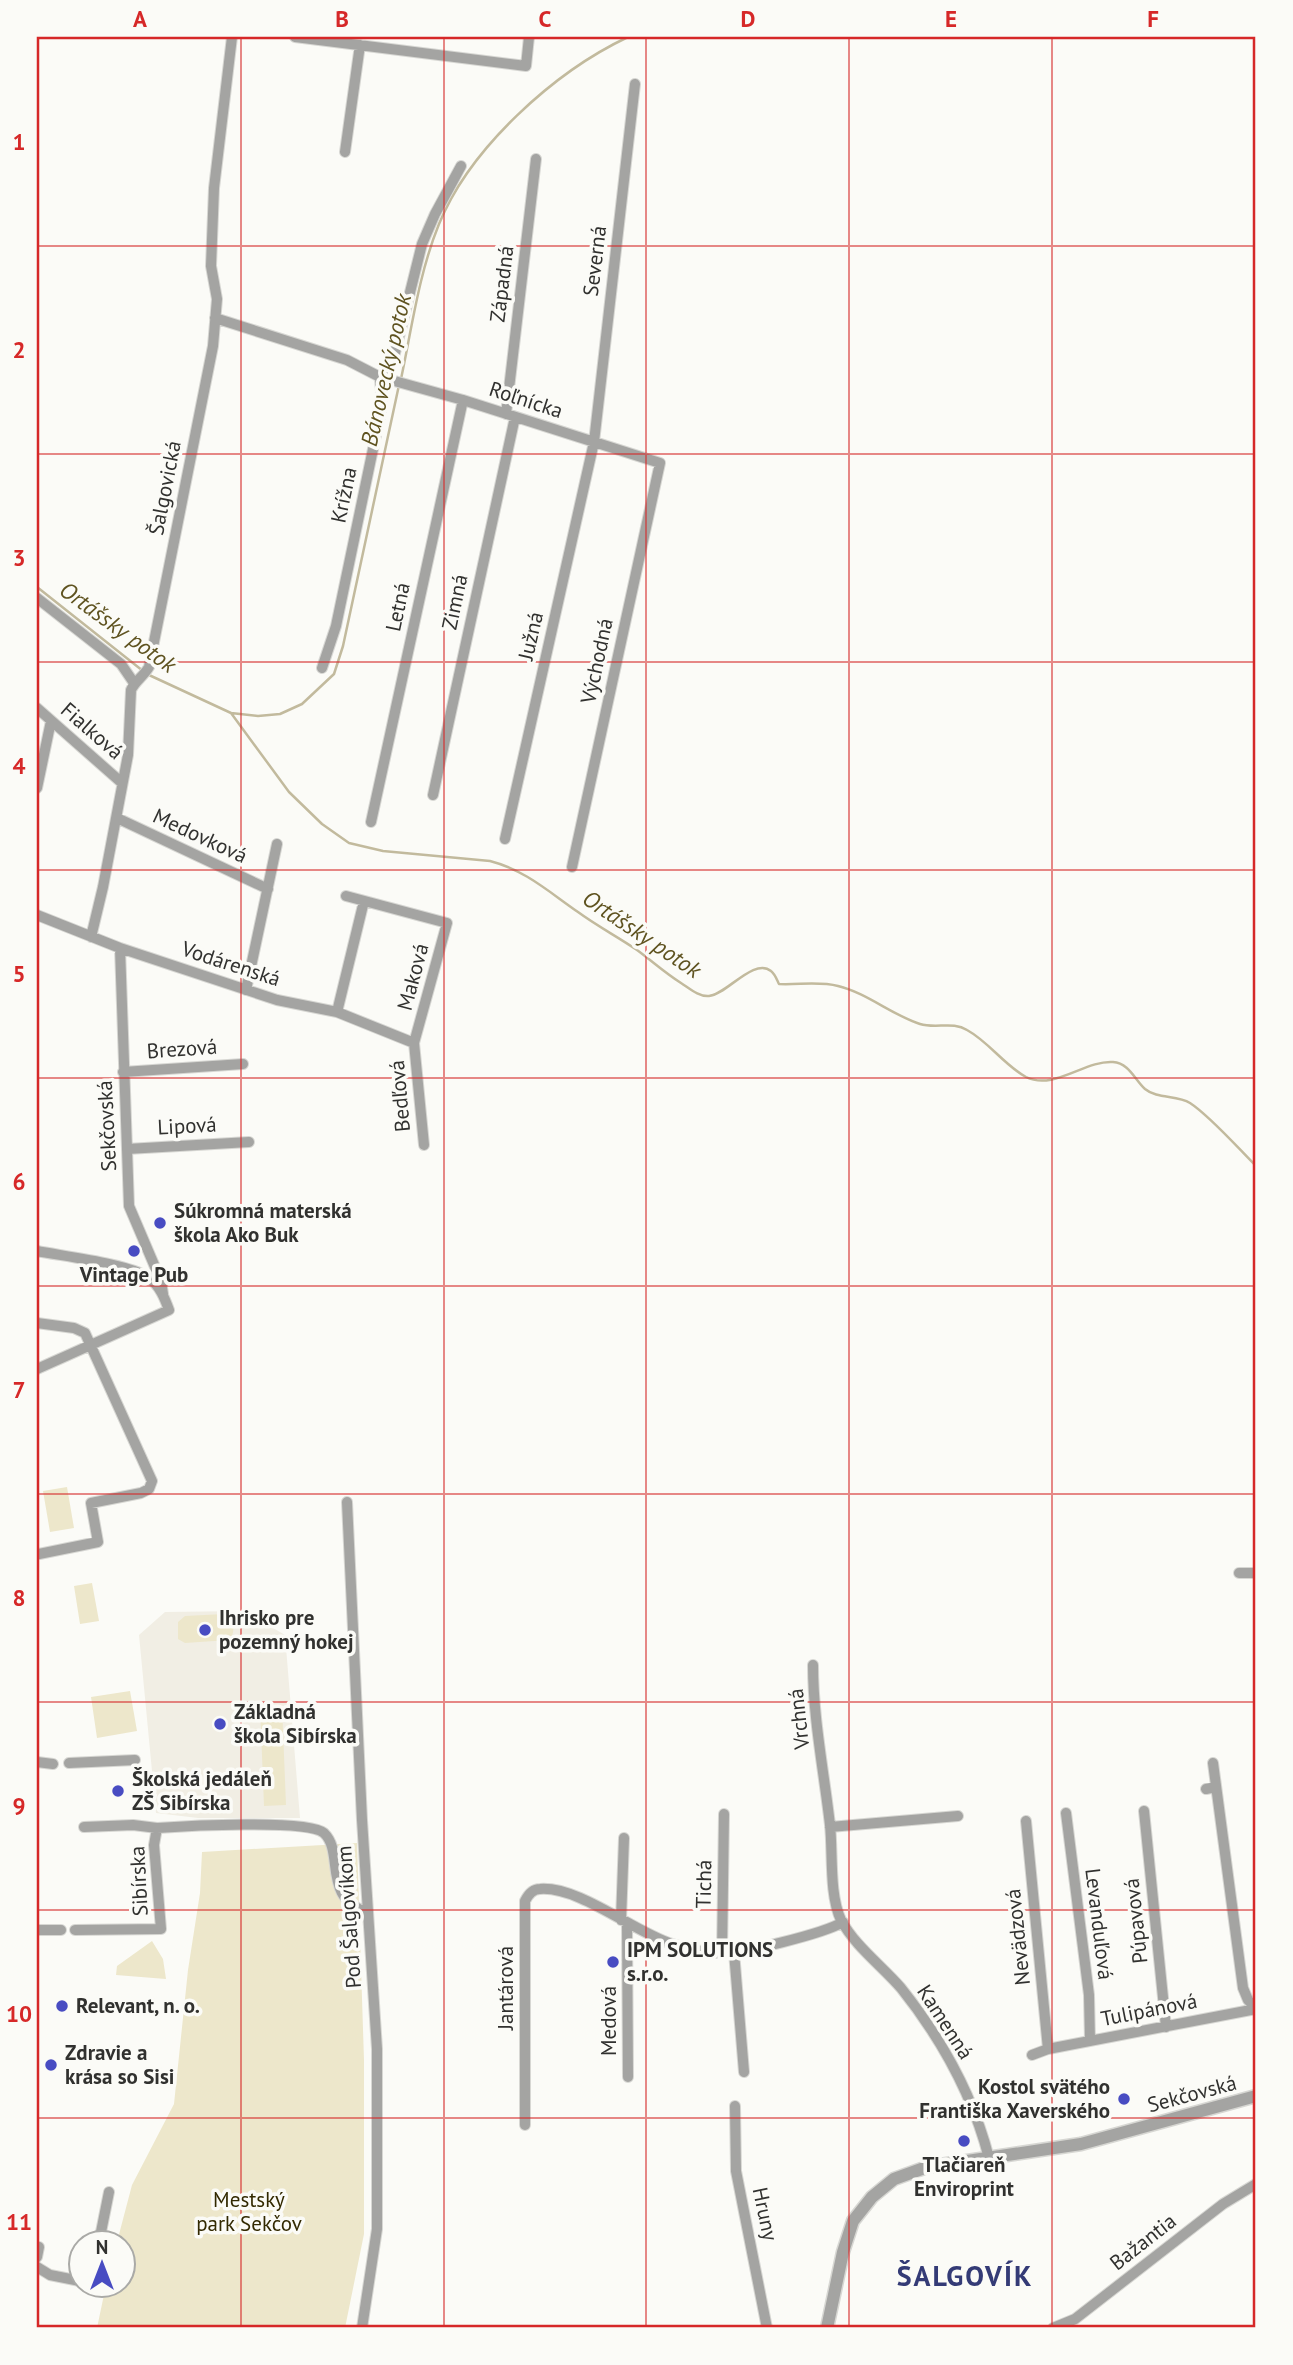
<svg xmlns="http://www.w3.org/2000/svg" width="1293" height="2365" font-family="'PT Sans',sans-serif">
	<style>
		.built { fill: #f1eee4 }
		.green { fill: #ede7cb }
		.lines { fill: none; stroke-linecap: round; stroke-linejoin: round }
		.stream { stroke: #c2ba9d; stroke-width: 2.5 }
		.minor-casing { stroke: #d7d7d3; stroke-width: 12 }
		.tertiary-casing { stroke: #d7d7d3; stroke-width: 15 }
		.minor { stroke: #a4a4a2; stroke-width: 10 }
		.tertiary { stroke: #a4a4a2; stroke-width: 12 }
		.grid { fill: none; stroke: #d62828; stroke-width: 2; stroke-opacity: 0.55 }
		.poi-dot { fill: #484cc2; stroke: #fbfbf7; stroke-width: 2.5 }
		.labels { text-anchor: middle; stroke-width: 7; stroke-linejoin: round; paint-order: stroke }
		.street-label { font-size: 21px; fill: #31312f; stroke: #fbfbf7 }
		.poi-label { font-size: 21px; font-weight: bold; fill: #31312f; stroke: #fbfbf7; text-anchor: start }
		.park-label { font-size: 21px; fill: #322901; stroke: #fbfbf7 }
		.water-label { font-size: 23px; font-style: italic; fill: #5f5320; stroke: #fbfbf7 }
		.district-label { font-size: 28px; font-weight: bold; letter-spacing: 2px; fill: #343b76; stroke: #fbfbf7 }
		.neatline { fill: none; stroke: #d62828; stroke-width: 2.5 }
		.grid-label { font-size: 23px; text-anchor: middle; font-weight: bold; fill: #d62828 }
	</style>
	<rect width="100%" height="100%" fill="#fbfbf7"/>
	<path class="built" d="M 244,1611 L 285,1635 L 300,1818 L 198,1818 L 156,1813 L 139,1635 L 165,1612 Z"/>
	<path class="green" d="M 67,1487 L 74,1528 L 50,1532 L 43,1491 Z
		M 92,1583 L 99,1621 L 80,1624 L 74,1586 Z
		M 224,1614 L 231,1618 C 234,1625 235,1634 229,1640 L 185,1643 L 178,1639 L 178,1622 L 185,1616 Z
		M 130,1691 L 137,1731 L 97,1738 L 91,1697 Z
		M 282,1705 L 286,1805 L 264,1806 L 260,1706 Z
		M 357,1843 L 364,2060 L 364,2234 L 345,2328 L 97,2328 L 106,2285 L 122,2284 L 122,2242 L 117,2242 L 132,2185 L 174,2104 L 188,1970 L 200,1893 L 202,1852 Z
		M 152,1941 L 163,1959 L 166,1979 L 116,1975 L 117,1966 Z"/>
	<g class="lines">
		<path class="stream" d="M 1142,37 L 1158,37
			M 1253,37 L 1256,37
			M 401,379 C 412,327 419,273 439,224 C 470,148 554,72 628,37
			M 37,587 L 143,671
			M 149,675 L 231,713 L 289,792 L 322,824 L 349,843 L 383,851 L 490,861 C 525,870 549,892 578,912 C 597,926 618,937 637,950 C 652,961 665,973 681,983 C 689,988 699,997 709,996 C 726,995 754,957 771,971 C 775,974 777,980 779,984 C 799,985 819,981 838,986 C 867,993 892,1015 920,1024 C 936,1029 953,1021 967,1030 C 989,1042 1004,1065 1026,1077 C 1054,1091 1085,1060 1113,1062 C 1129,1063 1135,1080 1145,1089 C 1157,1099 1177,1095 1190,1103 C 1210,1116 1238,1148 1256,1166
			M 231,713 L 258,716 L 280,714 L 302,704 L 334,674 L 343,646 L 399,385"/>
		<g class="minor-casing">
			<path id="minor" d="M 295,37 L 526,66 L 529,37
				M 345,152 L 360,45
				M 215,318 L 347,360 L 380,377 L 382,406 L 336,626 L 322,668
				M 380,377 L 463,400 L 660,463 L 572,867
				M 384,379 L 393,361 L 422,244 L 435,214 L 461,166
				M 506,414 L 536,159
				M 37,598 L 121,664 L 134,683
				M 37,708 L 122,783
				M 37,788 L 51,721
				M 433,795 L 515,417
				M 117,818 L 268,889
				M 371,822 L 463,400
				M 505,839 L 594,442 L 635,84
				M 346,896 L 447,923 L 414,1043 L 424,1145
				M 37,915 L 120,948 L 277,1000 L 337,1012 L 414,1043
				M 91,937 L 103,887 L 128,755 L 131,690 C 135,681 143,677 149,667 L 213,346 L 217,299 L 211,266 L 214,188 L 232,37
				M 120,948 L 129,1206 L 161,1281 L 163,1294
				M 246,990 L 277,844
				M 337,1012 L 364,901
				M 123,1072 L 243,1064
				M 127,1149 L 249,1142
				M 37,1251 C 62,1256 131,1264 149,1278 C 160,1286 165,1299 169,1310 L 37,1369
				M 37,1323 L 74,1328 L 85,1333 L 152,1481 L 149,1489 L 141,1493 L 91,1503 L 98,1542 L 39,1554
				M 347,1502 L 362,1820 L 377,2049 L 377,2229 L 362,2328
				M 1239,1573 L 1256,1573
				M 813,1665 C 813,1718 824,1772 830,1825 C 833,1852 829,1895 841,1920 C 855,1946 882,1966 901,1988 C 941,2038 973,2096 989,2158
				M 37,1762 L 53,1764
				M 69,1763 L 135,1760
				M 1213,1763 L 1243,1988 L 1248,2000 L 1256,2008
				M 1206,1789 L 1216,1787
				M 1144,1811 L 1166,2027
				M 1066,1813 L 1089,1995 L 1090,2041
				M 1026,1821 L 1048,2049
				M 84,1827 L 133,1825 L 157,1828
				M 830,1827 L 958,1816
				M 621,1920 L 624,1838
				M 627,1923 L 628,2077
				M 37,1930 L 61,1930
				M 75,1930 L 161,1929 L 154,1845 L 157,1828 C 184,1826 308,1819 324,1833 C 345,1853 321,1897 368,1913
				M 734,1952 L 744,2072
				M 722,1954 L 724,1814
				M 1032,2055 L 1048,2049 L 1256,2009
				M 735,2106 L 736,2171 L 767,2328
				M 525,2125 L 525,1901 C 528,1895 532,1889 540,1889 C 579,1886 634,1932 672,1944 C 686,1949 704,1952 719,1953 C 739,1955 825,1933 843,1922
				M 99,2242 L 109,2192
				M 37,2247 L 39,2247 L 37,2257
				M 37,2267 L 50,2275 L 80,2281
				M 1053,2328 L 1075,2319 L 1223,2204 L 1256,2184"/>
		</g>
		<g class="tertiary-casing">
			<path id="tertiary" d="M 827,2328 L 843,2252 L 853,2221 L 872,2197 L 894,2179 L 927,2167 L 1081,2144 L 1256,2096"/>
		</g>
		<use href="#minor" class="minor"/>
		<use href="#tertiary" class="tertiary"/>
	</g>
	<path class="grid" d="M 241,37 L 241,2328M 444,37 L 444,2328M 646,37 L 646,2328M 849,37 L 849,2328M 1052,37 L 1052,2328M 37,246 L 1256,246M 37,454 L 1256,454M 37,662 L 1256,662M 37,870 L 1256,870M 37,1078 L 1256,1078M 37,1286 L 1256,1286M 37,1494 L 1256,1494M 37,1702 L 1256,1702M 37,1910 L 1256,1910M 37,2118 L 1256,2118"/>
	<g class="poi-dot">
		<circle cx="160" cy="1223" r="7"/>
		<circle cx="134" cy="1251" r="7"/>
		<circle cx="205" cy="1630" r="7"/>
		<circle cx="220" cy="1724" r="7"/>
		<circle cx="118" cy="1791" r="7"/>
		<circle cx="613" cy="1962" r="7"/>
		<circle cx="62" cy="2006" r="7"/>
		<circle cx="51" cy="2065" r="7"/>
		<circle cx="1124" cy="2099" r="7"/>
		<circle cx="964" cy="2141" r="7"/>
	</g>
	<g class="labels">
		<g class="street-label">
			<text transform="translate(595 261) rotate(-83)" y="7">Severná</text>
			<text transform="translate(502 284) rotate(-83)" y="7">Západná</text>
			<text transform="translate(526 400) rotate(18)" y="7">Roľnícka</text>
			<text transform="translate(165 488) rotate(-79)" y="7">Šalgovická</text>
			<text transform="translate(344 495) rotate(-78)" y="7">Krížna</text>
			<text transform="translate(455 602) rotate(-78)" y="7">Zimná</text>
			<text transform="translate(398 607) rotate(-78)" y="7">Letná</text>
			<text transform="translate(531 636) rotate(-77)" y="7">Južná</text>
			<text transform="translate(597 661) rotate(-78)" y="7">Východná</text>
			<text transform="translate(92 731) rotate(41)" y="7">Fialková</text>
			<text transform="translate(200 836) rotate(25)" y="7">Medovková</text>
			<text transform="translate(231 964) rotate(18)" y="7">Vodárenská</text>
			<text transform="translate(413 977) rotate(-75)" y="7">Maková</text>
			<text transform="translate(182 1049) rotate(-4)" y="7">Brezová</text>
			<text transform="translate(400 1096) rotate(-95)" y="7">Bedľová</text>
			<text transform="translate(107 1126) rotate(-93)" y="7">Sekčovská</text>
			<text transform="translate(187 1126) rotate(-3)" y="7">Lipová</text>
			<text transform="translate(799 1719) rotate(-96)" y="7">Vrchná</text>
			<text transform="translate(139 1881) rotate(-93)" y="7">Sibírska</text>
			<text transform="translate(704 1884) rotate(-89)" y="7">Tichá</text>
			<text transform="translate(349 1917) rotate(-94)" y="7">Pod Šalgovíkom</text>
			<text transform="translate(1136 1921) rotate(-96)" y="7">Púpavová</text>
			<text transform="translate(1099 1924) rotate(83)" y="7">Levanduľová</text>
			<text transform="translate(1018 1937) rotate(-96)" y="7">Nevädzová</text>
			<text transform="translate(506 1988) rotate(-90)" y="7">Jantárová</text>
			<text transform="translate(1149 2010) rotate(-11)" y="7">Tulipánová</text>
			<text transform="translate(609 2021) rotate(-90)" y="7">Medová</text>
			<text transform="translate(945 2022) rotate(57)" y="7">Kamenná</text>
			<text transform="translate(1192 2094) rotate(-15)" y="7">Sekčovská</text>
			<text transform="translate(765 2214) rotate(78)" y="7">Hruny</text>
			<text transform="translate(1143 2242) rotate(-38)" y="7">Bažantia</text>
		</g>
		<g class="poi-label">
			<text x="174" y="1218">Súkromná materská<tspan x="174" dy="24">škola Ako Buk</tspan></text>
			<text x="134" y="1282" text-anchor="middle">Vintage Pub</text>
			<text x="219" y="1625">Ihrisko pre<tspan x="219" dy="24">pozemný hokej</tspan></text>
			<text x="234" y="1719">Základná<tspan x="234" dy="24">škola Sibírska</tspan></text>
			<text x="132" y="1786">Školská jedáleň<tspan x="132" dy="24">ZŠ Sibírska</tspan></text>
			<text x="627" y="1957">IPM SOLUTIONS<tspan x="627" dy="24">s.r.o.</tspan></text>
			<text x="76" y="2013">Relevant, n. o.</text>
			<text x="65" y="2060">Zdravie a<tspan x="65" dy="24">krása so Sisi</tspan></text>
			<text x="1110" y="2094" text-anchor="end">Kostol svätého<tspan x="1110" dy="24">Františka Xaverského</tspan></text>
			<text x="964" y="2172" text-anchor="middle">Tlačiareň<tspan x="964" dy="24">Enviroprint</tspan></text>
		</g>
		<g class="park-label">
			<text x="249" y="2207">Mestský<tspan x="249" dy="24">park Sekčov</tspan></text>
		</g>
		<g class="water-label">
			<text transform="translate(386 370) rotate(-77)" y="8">Bánovecký potok</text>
			<text transform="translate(118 627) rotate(36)" y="8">Ortášsky potok</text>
			<text transform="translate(642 934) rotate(34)" y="8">Ortášsky potok</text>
		</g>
		<g class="district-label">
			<text x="965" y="2286">ŠALGOVÍK</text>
		</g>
	</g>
	<rect width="1293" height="2365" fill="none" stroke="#fbfbf7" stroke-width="77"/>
	<g transform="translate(102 2264)"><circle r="33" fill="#fbfbf7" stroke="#aaaaa7" stroke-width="2"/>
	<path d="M0-5L12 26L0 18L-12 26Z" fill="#484cc2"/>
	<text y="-10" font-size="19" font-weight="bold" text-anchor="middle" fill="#31312f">N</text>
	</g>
	<rect x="38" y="38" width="1216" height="2288" class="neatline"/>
	<g class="grid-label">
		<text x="140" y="27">A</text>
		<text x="342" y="27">B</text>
		<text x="545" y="27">C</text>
		<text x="748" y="27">D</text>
		<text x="951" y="27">E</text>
		<text x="1153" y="27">F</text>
		<text x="19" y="150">1</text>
		<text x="19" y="358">2</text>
		<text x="19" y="566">3</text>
		<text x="19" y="774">4</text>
		<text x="19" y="982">5</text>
		<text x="19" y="1190">6</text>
		<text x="19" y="1398">7</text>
		<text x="19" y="1606">8</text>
		<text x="19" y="1814">9</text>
		<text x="19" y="2022">10</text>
		<text x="19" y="2230">11</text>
	</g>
</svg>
